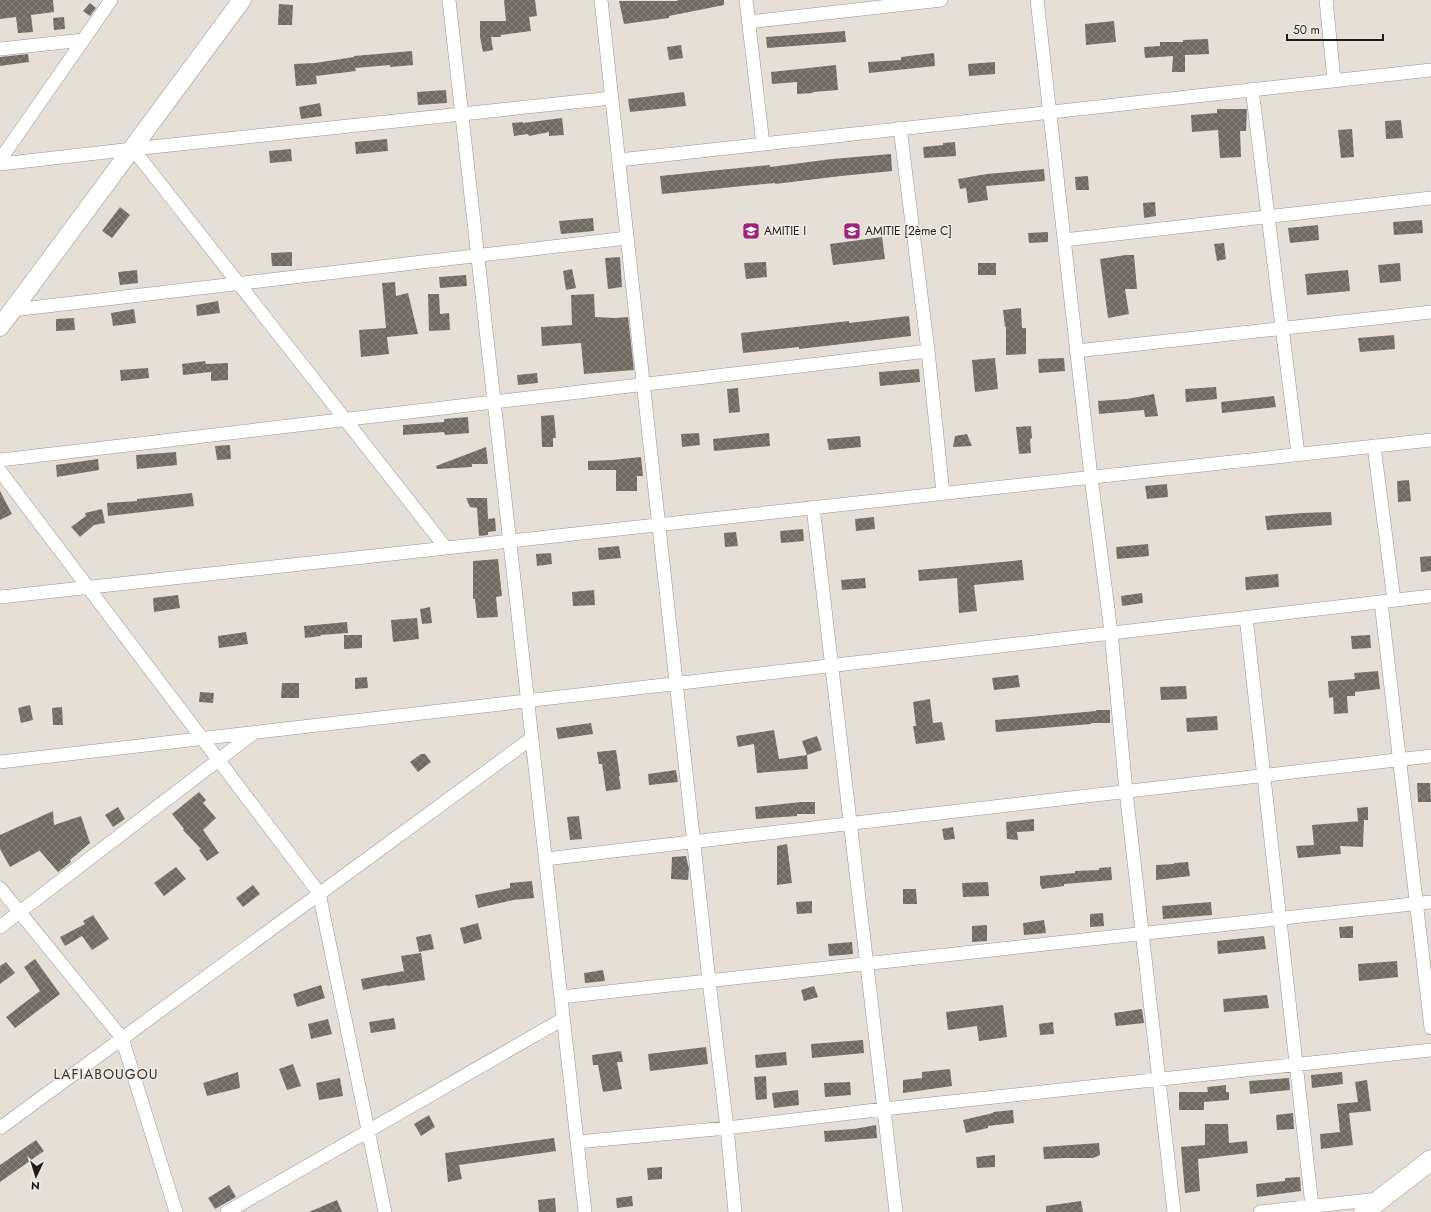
<svg xmlns="http://www.w3.org/2000/svg" width="1431" height="1212" font-family="Jost,sans-serif">
	<style>
		.building { fill: url(#building-cross-hatch) }
		.lines { fill: none; stroke-linecap: round; stroke-linejoin: round }
		.street-casing { stroke: #99938c; stroke-width: 14 }
		.secondary-casing { stroke: #99938c; stroke-width: 19 }
		.primary-casing { stroke: #99938c; stroke-width: 21 }
		.street { stroke: #fff; stroke-width: 13 }
		.secondary { stroke: #fff; stroke-width: 18 }
		.primary { stroke: #fff; stroke-width: 20 }
		.labels { text-anchor: middle; stroke-width: 3; stroke-linejoin: round; paint-order: stroke }
		.poi-label { font-size: 12px; fill: #201e1b; stroke: #f2ece4; text-anchor: start }
		.quarter-label { font-size: 14px; letter-spacing: 1px; fill: #36312b; stroke: #f2ece4 }
	</style>
	<defs>
		<pattern id="building-cross-hatch" width="8" height="8" patternUnits="userSpaceOnUse"><rect width="8" height="8" fill="#706a63"/><path d="M0 0l8 8M0 8l8-8" fill="none" stroke="#87837d"/></pattern>
	</defs>
	<rect width="100%" height="100%" fill="#e5dfd7"/>
	<path class="building" d="M 0,0 L 53,0 L 54,12 L 31,15 L 33,32 L 18,33 L 16,17 L 0,19 Z
		M 504,0 L 535,0 L 537,16 L 529,17 L 531,31 L 501,35 L 501,37 L 491,37 L 493,50 L 483,52 L 480,37 L 480,21 L 506,21 Z
		M 677,0 L 724,0 L 724,5 L 669,16 L 669,18 L 624,24 L 619,1 L 678,1 Z
		M 90,3 L 96,8 L 90,16 L 83,11 Z
		M 279,4 L 293,5 L 292,25 L 278,25 Z
		M 64,17 L 65,29 L 54,30 L 53,18 Z
		M 1114,21 L 1116,42 L 1086,45 L 1085,24 Z
		M 845,31 L 846,42 L 767,48 L 766,37 Z
		M 1208,39 L 1209,54 L 1185,55 L 1185,72 L 1172,72 L 1173,56 L 1145,58 L 1144,47 L 1160,46 L 1160,42 L 1183,42 L 1183,40 Z
		M 681,45 L 683,58 L 669,60 L 667,47 Z
		M 412,51 L 413,65 L 390,67 L 390,65 L 355,68 L 356,71 L 316,76 L 317,84 L 296,86 L 294,64 L 315,63 L 354,57 L 354,56 Z
		M 934,53 L 935,66 L 869,73 L 868,62 L 901,60 L 901,57 Z
		M 28,54 L 29,62 L 0,66 L 0,57 Z
		M 995,62 L 995,74 L 969,76 L 968,64 Z
		M 836,65 L 838,90 L 813,92 L 813,93 L 797,94 L 797,82 L 772,84 L 771,72 Z
		M 446,90 L 447,103 L 418,105 L 417,92 Z
		M 684,92 L 686,106 L 630,112 L 628,99 Z
		M 320,103 L 322,116 L 301,119 L 299,107 Z
		M 1217,109 L 1247,109 L 1246,131 L 1240,131 L 1241,157 L 1220,158 L 1218,130 L 1192,132 L 1191,115 L 1217,113 Z
		M 562,118 L 564,135 L 549,136 L 549,132 L 529,136 L 528,134 L 514,136 L 512,123 L 523,122 L 523,123 Z
		M 1401,120 L 1403,138 L 1386,139 L 1385,121 Z
		M 1352,129 L 1354,157 L 1341,158 L 1338,130 Z
		M 387,139 L 388,151 L 356,154 L 355,142 Z
		M 955,142 L 956,156 L 924,158 L 923,147 L 943,145 L 943,143 Z
		M 291,149 L 292,161 L 270,163 L 269,151 Z
		M 891,154 L 892,171 L 841,176 L 775,184 L 775,183 L 662,194 L 660,176 L 770,165 L 770,167 L 832,159 Z
		M 1044,169 L 1045,181 L 986,186 L 988,200 L 968,203 L 966,188 L 960,189 L 958,179 L 987,174 Z
		M 1088,176 L 1089,190 L 1076,190 L 1075,177 Z
		M 1155,202 L 1156,216 L 1144,218 L 1143,203 Z
		M 120,207 L 130,215 L 112,238 L 102,231 Z
		M 593,218 L 594,231 L 561,234 L 559,221 Z
		M 1422,220 L 1423,233 L 1394,235 L 1393,222 Z
		M 1318,225 L 1319,240 L 1290,243 L 1288,228 Z
		M 1048,232 L 1048,242 L 1029,243 L 1028,233 Z
		M 882,237 L 885,259 L 833,265 L 830,244 Z
		M 1224,243 L 1226,259 L 1217,261 L 1214,244 Z
		M 292,252 L 292,266 L 272,266 L 271,253 Z
		M 1126,255 L 1134,255 L 1137,289 L 1125,289 L 1129,314 L 1108,318 L 1100,259 Z
		M 620,257 L 622,287 L 608,289 L 605,258 Z
		M 766,262 L 767,277 L 746,279 L 744,263 Z
		M 978,263 L 996,263 L 996,275 L 978,275 Z
		M 1400,263 L 1401,281 L 1380,283 L 1378,265 Z
		M 572,269 L 576,288 L 566,290 L 563,271 Z
		M 137,270 L 138,283 L 120,285 L 118,272 Z
		M 1348,270 L 1350,291 L 1307,295 L 1305,274 Z
		M 466,275 L 467,286 L 440,288 L 439,277 Z
		M 395,282 L 396,296 L 408,293 L 418,334 L 387,337 L 389,354 L 361,357 L 359,330 L 386,328 L 382,283 Z
		M 428,294 L 439,294 L 440,314 L 449,313 L 450,330 L 429,331 Z
		M 594,294 L 595,317 L 615,318 L 628,317 L 634,370 L 584,374 L 581,343 L 542,346 L 541,327 L 572,325 L 571,295 Z
		M 218,301 L 220,313 L 197,316 L 196,305 Z
		M 1021,308 L 1022,328 L 1026,328 L 1026,354 L 1006,355 L 1006,327 L 1005,327 L 1003,310 Z
		M 134,309 L 136,323 L 113,326 L 111,313 Z
		M 909,316 L 911,336 L 799,349 L 799,347 L 743,353 L 741,333 L 849,321 L 849,323 Z
		M 74,318 L 75,330 L 56,331 L 56,319 Z
		M 1394,335 L 1395,349 L 1360,352 L 1358,338 Z
		M 995,358 L 998,389 L 975,392 L 972,360 Z
		M 1064,358 L 1065,371 L 1039,373 L 1038,359 Z
		M 205,361 L 206,364 L 228,363 L 228,380 L 211,381 L 211,372 L 183,375 L 182,364 Z
		M 148,368 L 149,378 L 121,381 L 120,370 Z
		M 919,369 L 920,382 L 880,386 L 879,372 Z
		M 537,373 L 538,383 L 518,385 L 517,375 Z
		M 1216,387 L 1217,399 L 1186,402 L 1185,389 Z
		M 738,388 L 740,412 L 729,413 L 727,389 Z
		M 1154,394 L 1158,416 L 1145,417 L 1144,410 L 1099,414 L 1098,401 L 1127,399 Z
		M 1274,396 L 1276,407 L 1222,413 L 1221,402 Z
		M 554,415 L 556,438 L 553,438 L 553,447 L 542,447 L 541,416 Z
		M 468,417 L 469,433 L 445,435 L 444,432 L 403,435 L 403,425 L 444,422 L 444,419 Z
		M 1031,426 L 1032,438 L 1030,439 L 1031,453 L 1019,454 L 1016,427 Z
		M 699,433 L 700,445 L 682,447 L 681,434 Z
		M 769,433 L 770,446 L 714,451 L 713,439 Z
		M 967,434 L 972,446 L 953,447 L 955,436 Z
		M 860,436 L 861,447 L 829,450 L 827,439 Z
		M 230,445 L 231,459 L 217,460 L 215,446 Z
		M 486,447 L 488,464 L 472,464 L 472,467 L 437,469 L 436,466 Z
		M 176,452 L 177,465 L 137,469 L 136,455 Z
		M 641,457 L 643,476 L 637,476 L 637,491 L 616,491 L 616,470 L 588,470 L 588,461 L 612,460 Z
		M 98,459 L 99,470 L 57,477 L 56,465 Z
		M 1409,480 L 1411,501 L 1398,502 L 1397,481 Z
		M 1167,484 L 1168,497 L 1147,499 L 1145,486 Z
		M 0,491 L 12,514 L 0,520 Z
		M 192,493 L 194,506 L 108,516 L 107,503 L 137,501 L 137,499 Z
		M 466,498 L 487,498 L 488,519 L 495,518 L 496,531 L 488,532 L 488,535 L 479,536 L 477,508 L 470,507 Z
		M 102,509 L 105,523 L 94,525 L 80,537 L 71,527 L 86,516 L 85,513 Z
		M 1331,512 L 1332,525 L 1267,530 L 1265,516 L 1303,513 Z
		M 874,517 L 875,529 L 856,531 L 855,519 Z
		M 803,529 L 804,541 L 781,543 L 780,531 Z
		M 736,532 L 738,546 L 725,547 L 724,533 Z
		M 1148,544 L 1149,556 L 1117,559 L 1116,547 Z
		M 619,546 L 621,558 L 599,560 L 598,548 Z
		M 551,553 L 552,564 L 537,566 L 536,554 Z
		M 1431,556 L 1431,571 L 1421,572 L 1420,557 Z
		M 498,559 L 502,596 L 496,597 L 498,617 L 477,618 L 475,599 L 473,599 L 473,561 Z
		M 1022,560 L 1024,580 L 974,585 L 977,611 L 959,613 L 957,578 L 919,581 L 918,570 Z
		M 1278,574 L 1279,587 L 1246,590 L 1245,577 Z
		M 865,578 L 866,588 L 842,590 L 841,580 Z
		M 594,590 L 595,605 L 573,606 L 572,592 Z
		M 1142,593 L 1143,603 L 1122,606 L 1121,596 Z
		M 178,595 L 180,608 L 154,612 L 153,598 Z
		M 430,607 L 432,623 L 422,624 L 420,609 Z
		M 417,618 L 419,639 L 393,642 L 391,620 Z
		M 347,622 L 348,633 L 320,635 L 321,636 L 305,638 L 304,626 Z
		M 246,632 L 248,644 L 219,648 L 218,636 Z
		M 344,635 L 362,635 L 362,648 L 344,649 Z
		M 1370,635 L 1371,648 L 1352,649 L 1351,636 Z
		M 1378,671 L 1380,689 L 1355,692 L 1355,696 L 1347,696 L 1348,713 L 1334,714 L 1333,697 L 1329,698 L 1328,681 L 1355,679 L 1354,673 Z
		M 1018,675 L 1020,687 L 994,690 L 992,678 Z
		M 367,677 L 368,688 L 355,689 L 355,678 Z
		M 282,683 L 299,683 L 299,698 L 281,698 Z
		M 1186,686 L 1187,699 L 1161,700 L 1160,687 Z
		M 200,692 L 214,693 L 213,703 L 199,702 Z
		M 930,699 L 933,723 L 942,722 L 945,740 L 916,744 L 913,726 L 916,726 L 913,702 Z
		M 30,705 L 33,720 L 21,723 L 18,708 Z
		M 62,707 L 63,725 L 53,725 L 52,708 Z
		M 1096,710 L 1110,710 L 1110,723 L 1091,723 L 1091,724 L 996,732 L 995,720 L 1096,711 Z
		M 1217,716 L 1218,730 L 1187,732 L 1186,718 Z
		M 591,723 L 593,734 L 558,739 L 556,728 Z
		M 774,730 L 779,759 L 807,755 L 808,769 L 757,773 L 754,744 L 738,747 L 736,736 Z
		M 817,736 L 822,750 L 807,755 L 802,741 Z
		M 616,750 L 620,776 L 619,776 L 621,789 L 606,791 L 602,764 L 599,764 L 597,752 Z
		M 421,754 L 425,754 L 431,762 L 418,772 L 410,762 Z
		M 676,770 L 678,782 L 649,785 L 648,774 Z
		M 1417,783 L 1430,783 L 1431,802 L 1418,802 Z
		M 199,792 L 206,800 L 203,803 L 216,818 L 203,830 L 219,853 L 207,861 L 199,850 L 201,849 L 183,830 L 184,829 L 172,814 Z
		M 801,802 L 815,802 L 815,814 L 797,814 L 797,816 L 756,819 L 755,807 Z
		M 118,807 L 125,819 L 113,827 L 105,815 Z
		M 1368,807 L 1368,820 L 1364,820 L 1363,847 L 1340,846 L 1341,854 L 1298,858 L 1296,846 L 1314,845 L 1312,825 L 1361,821 L 1358,821 L 1357,808 Z
		M 53,811 L 54,825 L 81,816 L 90,843 L 70,860 L 71,862 L 58,872 L 39,850 L 39,851 L 10,867 L 0,849 L 0,835 Z
		M 579,816 L 582,839 L 570,840 L 567,817 Z
		M 1034,819 L 1034,831 L 1017,832 L 1018,840 L 1007,839 L 1006,822 Z
		M 953,827 L 955,839 L 944,840 L 942,829 Z
		M 787,844 L 792,883 L 777,885 L 777,846 Z
		M 686,856 L 689,869 L 688,880 L 671,879 L 672,857 Z
		M 1188,862 L 1190,876 L 1156,880 L 1156,865 L 1174,864 L 1174,863 Z
		M 176,867 L 186,879 L 164,896 L 154,883 Z
		M 1111,867 L 1112,880 L 1064,884 L 1064,886 L 1042,889 L 1040,884 L 1040,876 L 1075,873 L 1075,871 L 1099,870 L 1099,868 Z
		M 532,881 L 534,898 L 513,900 L 478,908 L 475,895 L 510,888 L 510,883 Z
		M 988,882 L 989,896 L 963,897 L 962,883 Z
		M 253,885 L 260,894 L 243,907 L 236,898 Z
		M 903,889 L 916,889 L 917,904 L 903,904 Z
		M 812,901 L 812,913 L 797,914 L 796,902 Z
		M 1211,902 L 1212,915 L 1163,919 L 1162,906 Z
		M 1103,913 L 1104,926 L 1090,927 L 1090,914 Z
		M 93,915 L 109,939 L 92,950 L 82,936 L 65,946 L 60,937 L 85,924 L 83,921 Z
		M 1044,920 L 1046,933 L 1024,935 L 1023,923 Z
		M 478,923 L 482,939 L 464,944 L 460,928 Z
		M 987,925 L 987,941 L 972,942 L 972,926 Z
		M 1353,926 L 1353,938 L 1340,938 L 1339,927 Z
		M 431,934 L 434,949 L 419,952 L 416,937 Z
		M 1264,936 L 1266,949 L 1218,954 L 1217,941 Z
		M 852,942 L 853,954 L 829,956 L 828,944 Z
		M 421,953 L 425,980 L 387,986 L 387,985 L 363,990 L 361,979 L 404,971 L 401,956 Z
		M 35,959 L 60,994 L 15,1028 L 6,1017 L 40,991 L 24,967 Z
		M 1397,961 L 1398,977 L 1359,981 L 1358,964 Z
		M 6,962 L 15,973 L 0,984 L 0,966 Z
		M 603,970 L 605,981 L 585,983 L 584,973 Z
		M 321,985 L 325,998 L 297,1007 L 293,994 Z
		M 814,986 L 818,997 L 804,1001 L 801,990 Z
		M 1267,995 L 1269,1008 L 1224,1012 L 1223,999 Z
		M 1003,1005 L 1007,1037 L 979,1041 L 977,1026 L 948,1030 L 946,1012 Z
		M 1142,1009 L 1144,1023 L 1116,1026 L 1114,1013 Z
		M 394,1018 L 396,1029 L 371,1033 L 369,1022 Z
		M 328,1019 L 332,1034 L 311,1039 L 308,1024 Z
		M 1053,1022 L 1054,1034 L 1040,1035 L 1039,1024 Z
		M 863,1040 L 864,1053 L 812,1058 L 811,1044 Z
		M 706,1047 L 708,1064 L 650,1071 L 648,1054 Z
		M 621,1051 L 623,1062 L 617,1062 L 622,1089 L 603,1092 L 598,1065 L 593,1065 L 592,1055 Z
		M 786,1052 L 787,1065 L 756,1068 L 755,1055 Z
		M 293,1064 L 301,1086 L 287,1090 L 279,1069 Z
		M 950,1069 L 952,1086 L 903,1093 L 903,1080 L 922,1078 L 922,1072 Z
		M 238,1072 L 240,1088 L 207,1096 L 203,1083 Z
		M 1342,1072 L 1343,1084 L 1312,1088 L 1311,1075 Z
		M 766,1076 L 767,1099 L 756,1100 L 754,1077 Z
		M 340,1078 L 343,1096 L 319,1100 L 316,1083 Z
		M 1289,1078 L 1290,1090 L 1250,1094 L 1249,1081 Z
		M 1367,1080 L 1371,1111 L 1349,1113 L 1353,1145 L 1321,1149 L 1320,1134 L 1340,1132 L 1337,1104 L 1358,1102 L 1355,1082 Z
		M 850,1082 L 851,1095 L 825,1097 L 824,1083 Z
		M 1226,1085 L 1226,1092 L 1229,1092 L 1229,1100 L 1204,1102 L 1204,1110 L 1179,1110 L 1179,1092 L 1208,1092 L 1207,1087 Z
		M 798,1090 L 799,1105 L 774,1108 L 772,1093 Z
		M 1013,1110 L 1014,1123 L 988,1126 L 988,1128 L 966,1133 L 963,1120 L 993,1113 L 993,1112 Z
		M 1293,1113 L 1294,1129 L 1277,1130 L 1276,1115 Z
		M 429,1115 L 435,1127 L 421,1136 L 414,1124 Z
		M 1205,1124 L 1228,1124 L 1229,1143 L 1247,1141 L 1248,1153 L 1198,1159 L 1200,1191 L 1185,1193 L 1181,1147 L 1205,1145 Z
		M 876,1125 L 877,1138 L 825,1142 L 824,1131 L 854,1129 Z
		M 554,1138 L 556,1151 L 459,1165 L 462,1179 L 448,1182 L 445,1153 Z
		M 36,1140 L 44,1151 L 0,1182 L 0,1165 Z
		M 1099,1143 L 1100,1155 L 1093,1158 L 1065,1158 L 1044,1159 L 1043,1147 Z
		M 995,1155 L 995,1167 L 977,1168 L 976,1157 Z
		M 662,1167 L 662,1179 L 648,1180 L 647,1168 Z
		M 1300,1177 L 1301,1191 L 1257,1197 L 1256,1184 L 1285,1181 L 1285,1178 Z
		M 229,1185 L 236,1197 L 215,1209 L 208,1198 Z
		M 632,1196 L 633,1206 L 617,1208 L 616,1198 Z
		M 555,1198 L 556,1212 L 539,1212 L 538,1200 Z
		M 337,1200 L 342,1212 L 309,1212 Z
		M 1081,1201 L 1083,1212 L 1046,1212 L 1046,1206 Z"/>
	<g class="lines">
		<g class="street-casing">
			<path id="street" d="M 449,0 L 585,1212
				M 601,0 L 709,981 L 727,1128 L 735,1212
				M 746,0 L 763,144
				M 1037,0 L 1091,477 L 1111,632 L 1126,791 L 1174,1212
				M 1326,0 L 1334,80
				M 749,22 L 941,0
				M 0,49 L 83,40
				M 1252,89 L 1298,454
				M 900,128 L 928,351 L 943,493
				M 133,149 L 446,548
				M 0,160 L 111,0
				M 619,160 L 1431,70
				M 0,164 L 133,149 L 612,98
				M 1064,240 L 1431,198
				M 13,310 L 627,238
				M 1076,351 L 1431,312
				M 1374,446 L 1394,600
				M 0,460 L 928,351
				M 0,471 L 319,893 L 385,1212
				M 813,507 L 896,1212
				M 0,597 L 1431,440
				M 1381,602 L 1431,1028
				M 1246,617 L 1312,1206
				M 0,762 L 1431,596
				M 545,859 L 1431,756
				M 0,888 L 122,1038 L 176,1212
				M 0,927 L 255,732
				M 561,997 L 1431,902
				M 0,1128 L 532,738
				M 577,1142 L 727,1128 L 884,1109 L 1431,1050
				M 227,1212 L 563,1019
				M 1260,1212 L 1379,1199"/>
		</g>
		<g class="secondary-casing">
			<path id="secondary" d="M 0,327 L 242,0"/>
		</g>
		<g class="primary-casing">
			<path id="primary" d="M 1364,1212 L 1431,1160"/>
		</g>
		<use href="#street" class="street"/>
		<use href="#secondary" class="secondary"/>
		<use href="#primary" class="primary"/>
	</g>
	<defs>
		<g id="school-square" transform="scale(0.9)"><rect x="-9" y="-9" width="18" height="18" rx="4" fill="#9d237b" stroke="#f2ece4"/><path d="M0-5L7-2L0 1L-7-2ZM-4 1L0 2.5L4 1V4Q0 6-4 4Z" fill="#fff"/></g>
	</defs>
	<g fill-rule="evenodd">
		<use href="#school-square" x="751" y="231"/>
		<use href="#school-square" x="852" y="231"/>
	</g>
	<g class="labels">
		<g class="poi-label">
			<text x="764" y="235">AMITIE I</text>
			<text x="865" y="235">AMITIE [2ème C]</text>
		</g>
		<g class="quarter-label">
			<text x="106" y="1079">LAFIABOUGOU</text>
		</g>
	</g>
	<g transform="translate(36 1176) rotate(184)" stroke="#f2ece4" stroke-width="3" paint-order="stroke">
	<path d="M0-3L7 15L0 10L-7 15Z" fill="#201e1b"/>
	<text y="-6" font-size="11" font-weight="bold" text-anchor="middle" fill="#201e1b">N</text>
	</g>
	<path d="M1287 34v6h96v-6" fill="none" stroke="#201e1b" stroke-width="2"/>
	<text x="1293" y="34" font-size="12" fill="#201e1b" stroke="#f2ece4" stroke-width="3" paint-order="stroke">50 m</text>
</svg>
